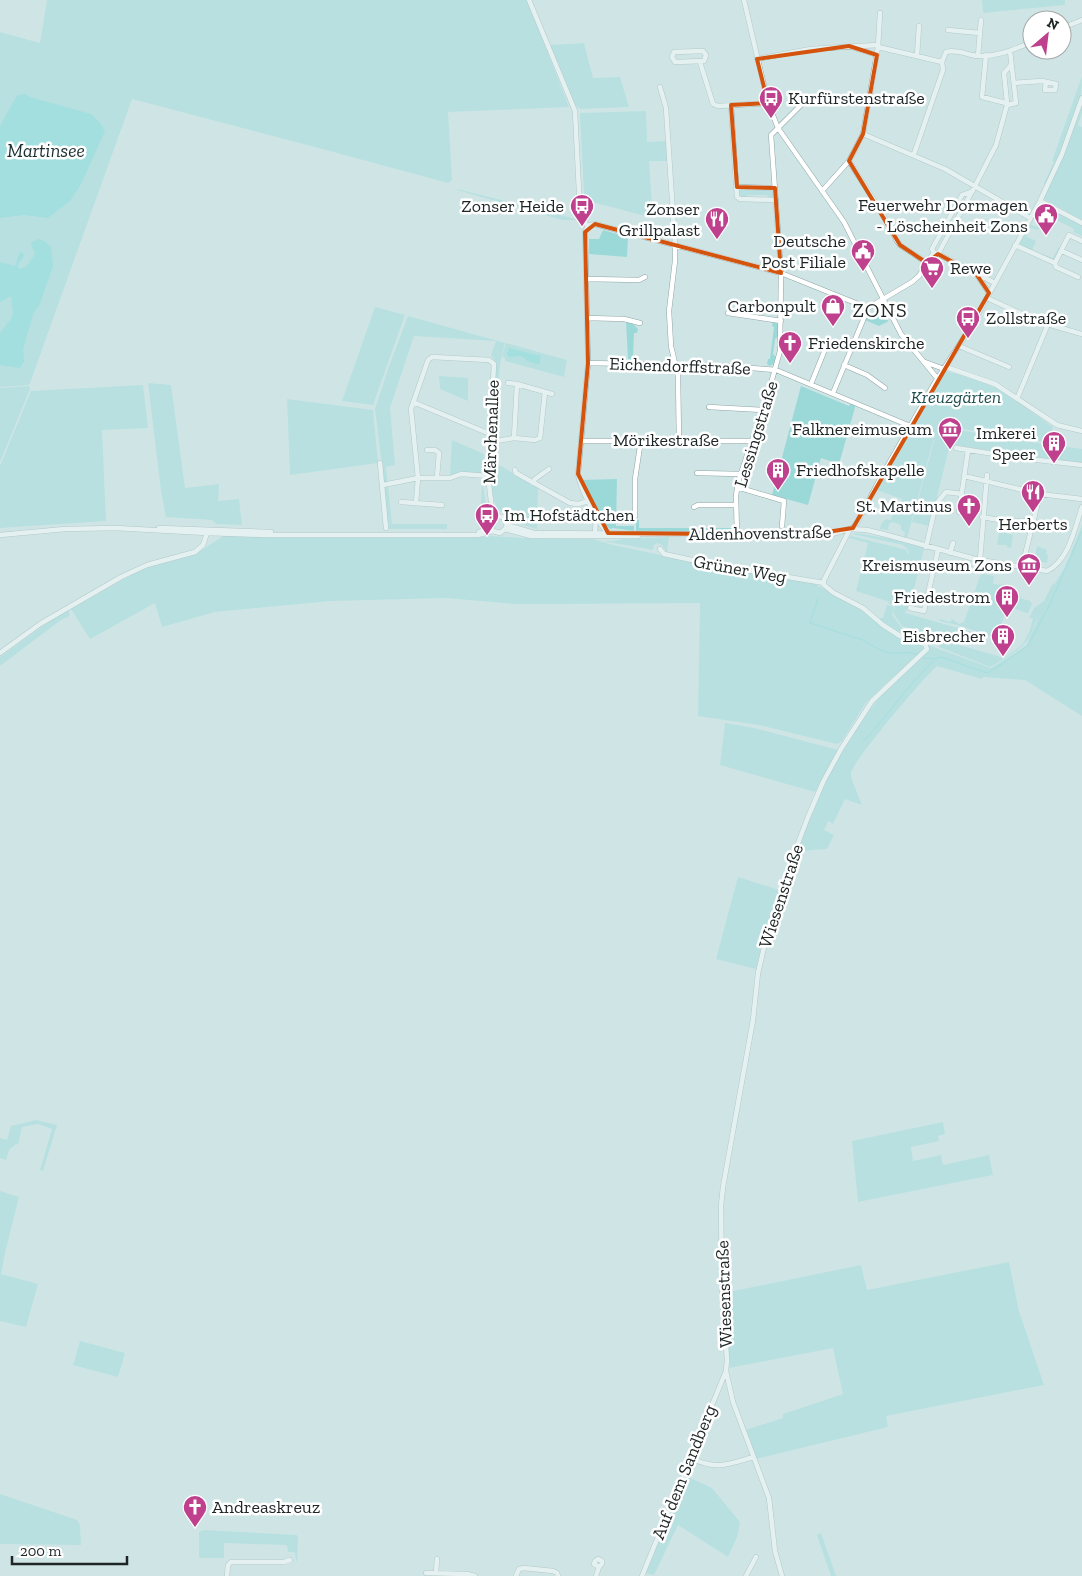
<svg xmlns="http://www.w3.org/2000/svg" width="1082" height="1576" font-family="'Zilla Slab',serif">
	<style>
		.green { fill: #9bd9d9 }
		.water { fill: #6ed7d8 }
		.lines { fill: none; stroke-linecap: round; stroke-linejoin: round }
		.stream { stroke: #6ed7d8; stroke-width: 1 }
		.minor-casing { stroke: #90a5a5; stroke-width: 5.5 }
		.minor { stroke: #fff; stroke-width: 4.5 }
		.marked { fill: none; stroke: #d4540e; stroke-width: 4; stroke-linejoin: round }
		.labels { text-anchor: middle; stroke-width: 5; stroke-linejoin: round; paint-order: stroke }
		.poi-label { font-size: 18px; fill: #1d2525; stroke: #fff; text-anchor: end }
		.street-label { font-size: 18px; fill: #1d2525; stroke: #fff }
		.park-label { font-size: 18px; font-style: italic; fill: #1f4e4f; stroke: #fff }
		.water-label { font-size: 19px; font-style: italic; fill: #1b2e2f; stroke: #fff }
		.quarter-label { font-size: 20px; letter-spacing: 1px; fill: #1d2525; stroke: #fff }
	</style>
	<rect width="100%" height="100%" fill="#cfe5e5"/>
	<path class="green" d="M 47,0 L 527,0 L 569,107 L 448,112 L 452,180 L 448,183 L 326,150 L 132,99 L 30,383 L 29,385 L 0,387 L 0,32 L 40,43 Z
		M 982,0 L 1065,0 L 1065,5 L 983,13 Z
		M 584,43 L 593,78 L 620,77 L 629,107 L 581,109 L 576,106 L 550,45 Z
		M 1082,76 L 1081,97 L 1057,160 L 1045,185 L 1044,183 L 1054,162 L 1052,161 Z
		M 1082,102 L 1082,113 L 1078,125 L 1082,127 L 1082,220 L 1044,199 L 1045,193 Z
		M 646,111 L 647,142 L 666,141 L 667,161 L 649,161 L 653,218 L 588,201 L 584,195 L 580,114 L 581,113 Z
		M 457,189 L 572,218 L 577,220 L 562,220 L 457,190 Z
		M 741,189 L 771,190 L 773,191 L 773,198 L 769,199 L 767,195 L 748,195 L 743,198 L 739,195 L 739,191 Z
		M 1041,206 L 1045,206 L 1082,225 L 1082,236 L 1073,232 L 1074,229 L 1039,211 L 1035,220 L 1042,225 L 1032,219 L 1038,207 Z
		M 1029,224 L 1040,228 L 1037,230 L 1031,228 L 1026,236 L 1036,241 L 1032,250 L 1053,258 L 1059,247 L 1060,248 L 1054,260 L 1019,245 Z
		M 603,230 L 628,237 L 627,257 L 589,254 L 589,239 L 599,239 Z
		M 375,307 L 405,315 L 373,405 L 342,401 Z
		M 869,312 L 889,321 L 879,326 L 865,320 Z
		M 408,316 L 505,343 C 496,371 498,402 496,431 L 499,431 L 499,439 L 494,437 L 496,362 L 491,355 L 496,341 L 414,336 L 390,408 L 395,465 L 386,467 L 392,524 L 447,524 L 447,529 L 387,529 L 390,524 L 387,524 L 384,481 L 375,409 L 388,369 Z
		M 626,321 L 630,321 L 638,329 L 637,333 L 634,333 L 633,358 L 637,358 L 637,361 L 628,360 Z
		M 773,322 L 778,324 L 778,336 L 775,339 L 773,354 L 776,357 L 775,363 L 770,366 L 767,364 L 768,359 L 770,359 L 774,327 L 772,326 Z
		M 506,343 L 567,360 L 564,377 L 505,361 L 505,358 L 502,356 Z
		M 946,371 L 975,379 L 1001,390 L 1053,427 L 1049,442 L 1015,439 L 953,427 L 941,429 L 933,441 L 907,538 L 904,537 L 905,532 L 901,530 L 901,525 L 893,522 L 889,524 L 888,530 L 880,529 L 881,524 L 886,519 L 891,520 L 895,504 L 900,505 L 902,499 L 877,490 L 910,429 Z
		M 439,376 L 468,378 L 468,401 L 440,389 Z
		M 148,383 L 171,385 L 185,488 L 219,484 L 218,501 L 239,499 L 242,525 L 216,524 L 212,520 L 166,517 L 161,491 Z
		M 143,385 L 148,428 L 102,430 L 106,521 L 0,528 L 0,466 L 31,391 Z
		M 29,386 L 30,389 L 0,462 L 0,388 Z
		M 801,386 L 849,406 L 851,402 L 856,404 L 839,464 L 821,458 L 808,505 L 772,495 Z
		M 287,399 L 373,410 L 378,463 L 290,475 Z
		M 949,428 L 1016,440 L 1082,449 L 1082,463 L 1021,456 L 950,444 L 930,526 L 912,522 L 934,441 C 937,434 941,430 949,428 Z
		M 452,440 L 484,454 L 483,473 L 450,475 Z
		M 491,460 L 538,488 L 537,529 L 513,522 L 506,514 L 497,509 L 490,487 Z
		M 617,479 L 616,526 L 634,526 L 634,531 L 613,528 L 610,529 L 606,526 L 581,480 Z
		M 482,483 C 484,489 484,493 485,499 C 486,509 492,522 480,528 Z
		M 636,520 L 639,520 L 639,528 L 734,528 L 730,531 L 636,531 Z
		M 1082,525 L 1082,716 L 1025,680 L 983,677 L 982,679 L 937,666 C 925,676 853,761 851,773 C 850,778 860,799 862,805 L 845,799 L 833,824 L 828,821 L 824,830 L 834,835 L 827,849 L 811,850 L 801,852 L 801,839 L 820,791 L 841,749 L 878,699 L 916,657 L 883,686 L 865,704 L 842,741 L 837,744 L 759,725 L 698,716 L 700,603 L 698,603 L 556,604 L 515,604 L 446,598 L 331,601 L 215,612 L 162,627 L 155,603 L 90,639 L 71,609 L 142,569 L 199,552 L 223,536 L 486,537 L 491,536 L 523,538 L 593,539 L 613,545 L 666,556 L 813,583 L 859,608 L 887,630 L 991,668 L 1026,646 L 1039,616 C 1034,622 1033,631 1029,638 C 1020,651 1004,659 990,667 L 939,647 L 939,643 L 942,640 L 1001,657 L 1003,659 L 1023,644 L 1030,630 L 1033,618 L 1029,618 L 1034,608 L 1044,601 L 1053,583 L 1054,585 L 1065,567 Z
		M 1000,527 L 1005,528 L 1005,533 L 1013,535 L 1011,548 L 1007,547 L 1007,545 L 997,545 Z
		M 855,533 L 892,539 L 924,548 L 909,609 L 906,610 L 905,613 L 979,634 L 975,643 L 946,635 L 939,638 L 902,626 L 893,613 L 909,551 L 903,545 L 853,534 Z
		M 851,536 L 907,550 L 908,558 L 895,605 L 887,603 L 890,602 L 856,591 L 868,543 L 849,538 Z
		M 669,537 L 667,553 L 662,545 L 657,543 L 654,545 L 653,550 L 603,541 L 612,541 L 613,542 L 613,541 L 623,539 Z
		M 1037,546 L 1047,550 L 1046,554 L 1048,555 L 1047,563 L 1034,561 Z
		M 982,574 L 994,576 L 993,584 L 1005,585 L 1004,592 L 1021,595 L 1020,598 L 1030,601 L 1032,604 L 1028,613 L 1026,613 L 1013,608 L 1006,610 L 999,631 L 1000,632 L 998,639 L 961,626 L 940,621 L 940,619 L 950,622 L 952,619 L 959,624 L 964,622 L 980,576 Z
		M 887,605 L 894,607 L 892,615 L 902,628 L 937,640 C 919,649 894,630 880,620 L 880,618 L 883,618 Z
		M 68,608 L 70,616 L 61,620 L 0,666 L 0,657 Z
		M 725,723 L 754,728 L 838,750 L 815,792 L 720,765 Z
		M 738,877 L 779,890 L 763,939 L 756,969 L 716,959 Z
		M 36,1120 L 57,1125 L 43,1171 L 40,1170 L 52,1129 L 38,1124 L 22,1127 L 18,1145 L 16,1144 L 9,1150 L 6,1160 L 0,1158 L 0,1138 L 7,1140 L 11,1126 Z
		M 943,1122 L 945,1134 L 938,1136 L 939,1141 L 911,1147 L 913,1161 L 941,1155 L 943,1165 L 989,1155 L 993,1175 L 858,1202 L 852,1141 Z
		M 0,1191 L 19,1197 L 5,1253 L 1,1274 L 38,1284 L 26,1327 L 0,1321 Z
		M 1009,1262 L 1019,1311 L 1044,1385 L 886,1416 L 888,1427 L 756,1459 L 745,1430 L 783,1418 L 783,1414 L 843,1394 L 833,1348 L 729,1368 L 730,1367 L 724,1293 L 861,1265 L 867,1290 Z
		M 80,1341 L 125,1353 L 118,1377 L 73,1365 Z
		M 684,1475 L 712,1488 L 740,1522 L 737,1537 L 728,1557 L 678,1525 L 654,1575 L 645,1573 Z
		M 0,1494 L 77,1520 L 80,1525 L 81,1545 L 0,1544 Z
		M 203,1530 L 297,1535 L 298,1539 L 297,1561 L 296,1561 L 295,1552 L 288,1552 L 287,1545 L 224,1543 L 224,1558 L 201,1558 L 199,1557 L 199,1532 Z
		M 821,1533 L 836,1576 L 831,1576 L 817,1535 Z"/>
	<path class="water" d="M 25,94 L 30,97 L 91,114 L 101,124 L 105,131 L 81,184 L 70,201 L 48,218 L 24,215 L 0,218 L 0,126 L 13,102 L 18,95 Z
		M 39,239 L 43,240 L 51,247 L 53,266 L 40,304 L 34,312 L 26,338 L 23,351 L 24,361 L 20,368 L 0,365 L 0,333 L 11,319 L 13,312 L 11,296 L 0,302 L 0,262 L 15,266 L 20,252 L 22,252 L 24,255 C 23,260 18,262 17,267 L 20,269 L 27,266 L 35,254 L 31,245 L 32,242 Z
		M 509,348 L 541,356 L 539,364 L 527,361 C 522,353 517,357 509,357 L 507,354 Z"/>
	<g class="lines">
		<path class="stream" d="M 818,599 L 810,623 L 863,640 C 871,645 883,653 893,653 C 902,654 908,650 917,655
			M 923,658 L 935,659 L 941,657 L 987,673 L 1001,665 L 1029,644 L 1051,602 L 1082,531
			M 863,742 C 888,715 908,685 934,660"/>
		<g class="minor-casing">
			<path id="minor" d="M 529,0 L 575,111 L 580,212 L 582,220 L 588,226
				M 744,0 L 768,103 L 778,128 L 844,222 L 901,334 L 937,378
				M 1062,28 L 1082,20
				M 948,30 L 980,33
				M 852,47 L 877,55
				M 878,47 L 942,62
				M 703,51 L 706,55 L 704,61 L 675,62 L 672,57 L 674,52 Z
				M 986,55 L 982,97 L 1006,103
				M 917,56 L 919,26
				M 978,56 L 981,20
				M 757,59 L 811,49 L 878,45
				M 700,62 L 713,104 L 718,106 L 768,103
				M 1014,83 L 1042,81 L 1056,84 L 1055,90 L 1045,90 L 1046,82
				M 660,87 L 666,108 L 675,245 L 675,261 L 669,311 L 671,346 L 678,376 L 679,440
				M 1007,103 L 1004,73 L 1011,65
				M 731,105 L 737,197 L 740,199 L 776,200
				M 863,134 L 945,169 L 1030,218
				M 914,154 L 943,70 L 942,62 L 946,52 C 957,49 967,55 978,56 C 997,57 1015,49 1032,42
				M 849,161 L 882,213 L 897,241 L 900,245 L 927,263
				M 737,187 L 775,188
				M 822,191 L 849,161 L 863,134 L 878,47 L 880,13
				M 1040,201 L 1082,223
				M 588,226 L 585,232 L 588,363 L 578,474 C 580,488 598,524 608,533
				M 588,226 L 595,224 L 781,273 L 868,308
				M 1015,245 L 1055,263 L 1069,235 L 1082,241
				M 1062,251 L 1082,260
				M 934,253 L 932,249 L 962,195 L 973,191
				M 938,254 L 995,283
				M 1055,263 L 1056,267 L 1078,277
				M 978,276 L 989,293
				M 587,279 L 639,280 L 645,277
				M 987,298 L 1037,321 L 1082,334
				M 868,308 L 912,282 L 919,276 L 932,255 L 934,253 L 938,254 L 975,186 L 996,145 L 1007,105 L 1016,103 L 1010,51
				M 728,313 L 781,321
				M 587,318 L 624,319 L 640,323
				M 959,346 L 1009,367
				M 925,362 L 944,369
				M 588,363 L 726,366 L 776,370 L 910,426
				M 844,365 L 867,375 L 885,388
				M 946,367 L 995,384 L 1057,425 L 1082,431
				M 508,383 L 517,384
				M 811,384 L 828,342
				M 545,392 L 540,438 L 535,440 L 514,438 L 517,384 L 552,394
				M 833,393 L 868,308
				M 1017,399 L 1048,324
				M 413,402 L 490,434
				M 709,407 L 763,410
				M 581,441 L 752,441
				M 490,442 L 514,438
				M 956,448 L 1020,458 L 1082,465
				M 427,450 L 435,450 L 439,453 L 437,477
				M 380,463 L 386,528
				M 515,470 L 516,473 L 570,503 L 578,504 L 589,501
				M 697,473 L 740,474
				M 964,476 L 1040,494 L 1082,499
				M 533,483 L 535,479 L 549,469
				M 383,485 L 418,478 L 450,478 L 461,474 L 488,476
				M 737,487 L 784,501 L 782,526
				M 401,502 L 442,505
				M 416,503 L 418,478 L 411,409 L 428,360 L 432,357 L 489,360 L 494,364 L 488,476 L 493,518
				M 694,507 L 698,505 L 736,505
				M 959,512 L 968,450
				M 635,516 L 635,479 L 641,440
				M 982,517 L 1005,521 L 1034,521
				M 507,525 L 534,533 L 669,534 L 807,535 L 832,534 L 853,528 L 858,521 L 880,479 L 934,384 L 972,325 L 1040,201 L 1062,154 L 1082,98
				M 115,528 L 207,533 L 265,535 L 478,535 L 493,531
				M 159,528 L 271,532
				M 505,529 L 531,536 L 638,536
				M 850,529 L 867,530 L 887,535 L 975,559 L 1047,571 C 1069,561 1075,527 1082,507
				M 479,532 L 487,529 L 491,520 L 496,516 L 503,517 L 507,525 L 505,529 L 500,533 L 493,531 L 490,525
				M 595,534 L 596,516
				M 0,535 L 65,529 L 116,528
				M 737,535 L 736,496 L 738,482 L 768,394 L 780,351 L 781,273 L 771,135 L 810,96 L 811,98
				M 926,547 L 936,504 L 946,492 L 962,494
				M 660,549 L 664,554 L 715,565 L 824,583
				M 950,553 L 953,543
				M 980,560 L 987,475
				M 1022,567 L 1040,494
				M 910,608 L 924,611 L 938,550
				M 0,653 L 40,624 L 121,577 L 147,565 L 195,552 L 203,545 L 207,533
				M 726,1371 L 733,1402 L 769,1498 L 775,1551 L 782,1576
				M 690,1458 C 717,1470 726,1465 753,1457
				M 426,1573 L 467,1574 L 475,1576
				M 436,1573 L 437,1559
				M 227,1576 L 228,1565 L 231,1562 L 284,1562 L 290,1560
				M 516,1576 L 519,1569 L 524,1568 L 553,1571 L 557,1573 L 558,1576
				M 596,1576 L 599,1567 L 602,1564 L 602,1561 L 598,1559 L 595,1561 L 594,1564 L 599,1567
				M 642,1576 L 726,1371 L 727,1360 L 722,1288 L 721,1206 L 723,1187 L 753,1020 L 758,973 L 766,939 L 795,851 L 808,817 L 823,782 L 841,749 L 872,701 L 927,649 L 925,644 L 900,636 L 883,625 L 863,608 L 834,593 L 824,585 L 824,580 L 850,529
				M 746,1576 L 756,1557"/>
		</g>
		<use href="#minor" class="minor"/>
	</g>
	<path d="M0 0H1082V1576H0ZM 849,46 L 877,55 L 863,134 L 849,161 L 900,245 L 927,263 L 938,254 L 977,275 L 989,293 L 853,528 L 807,535 L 608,533 L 578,474 L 588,363 L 585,232 L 595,224 L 781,273 L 775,188 L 737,187 L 731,105 L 768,103 L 757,59 Z" fill="#cfe5e5" fill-opacity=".55" fill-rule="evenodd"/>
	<path class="marked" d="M 849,46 L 877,55 L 863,134 L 849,161 L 900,245 L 927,263 L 938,254 L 977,275 L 989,293 L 853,528 L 807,535 L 608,533 L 578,474 L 588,363 L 585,232 L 595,224 L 781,273 L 775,188 L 737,187 L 731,105 L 768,103 L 757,59 Z"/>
	<defs>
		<g id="bus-pin" transform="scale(1.25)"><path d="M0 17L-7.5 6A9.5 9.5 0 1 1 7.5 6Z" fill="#bf418e" stroke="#fff"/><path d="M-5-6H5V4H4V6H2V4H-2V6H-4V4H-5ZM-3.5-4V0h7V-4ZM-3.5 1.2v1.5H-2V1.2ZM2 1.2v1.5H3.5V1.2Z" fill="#fff"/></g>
		<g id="civic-pin" transform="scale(1.25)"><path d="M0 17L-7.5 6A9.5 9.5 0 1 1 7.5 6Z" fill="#bf418e" stroke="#fff"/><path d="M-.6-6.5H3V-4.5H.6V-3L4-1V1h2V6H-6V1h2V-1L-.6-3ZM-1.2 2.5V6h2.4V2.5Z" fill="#fff"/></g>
		<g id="restaurant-pin" transform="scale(1.25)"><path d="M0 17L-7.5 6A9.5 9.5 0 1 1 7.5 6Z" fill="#bf418e" stroke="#fff"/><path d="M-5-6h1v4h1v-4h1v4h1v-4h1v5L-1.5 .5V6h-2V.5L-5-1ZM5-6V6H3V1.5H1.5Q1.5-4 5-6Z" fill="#fff"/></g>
		<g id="supermarket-pin" transform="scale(1.25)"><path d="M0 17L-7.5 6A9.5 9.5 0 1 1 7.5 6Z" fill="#bf418e" stroke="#fff"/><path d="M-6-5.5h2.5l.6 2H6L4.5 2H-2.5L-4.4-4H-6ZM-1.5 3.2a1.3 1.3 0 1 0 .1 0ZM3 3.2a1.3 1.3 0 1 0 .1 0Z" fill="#fff"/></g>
		<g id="shop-pin" transform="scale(1.25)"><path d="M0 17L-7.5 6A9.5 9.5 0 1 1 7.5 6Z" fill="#bf418e" stroke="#fff"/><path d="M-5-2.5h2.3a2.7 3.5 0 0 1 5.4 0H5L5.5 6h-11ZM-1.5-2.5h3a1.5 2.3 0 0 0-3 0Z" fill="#fff"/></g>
		<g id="church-pin" transform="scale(1.25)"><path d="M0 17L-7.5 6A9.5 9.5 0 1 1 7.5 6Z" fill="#bf418e" stroke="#fff"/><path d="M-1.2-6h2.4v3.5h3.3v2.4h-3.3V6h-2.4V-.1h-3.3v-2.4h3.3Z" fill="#fff"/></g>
		<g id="museum-pin" transform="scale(1.25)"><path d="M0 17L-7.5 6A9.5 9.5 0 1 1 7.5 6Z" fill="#bf418e" stroke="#fff"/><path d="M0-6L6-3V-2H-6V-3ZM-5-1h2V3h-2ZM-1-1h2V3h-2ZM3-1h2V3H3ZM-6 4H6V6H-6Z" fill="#fff"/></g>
		<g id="building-pin" transform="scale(1.25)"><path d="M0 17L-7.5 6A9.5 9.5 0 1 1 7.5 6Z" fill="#bf418e" stroke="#fff"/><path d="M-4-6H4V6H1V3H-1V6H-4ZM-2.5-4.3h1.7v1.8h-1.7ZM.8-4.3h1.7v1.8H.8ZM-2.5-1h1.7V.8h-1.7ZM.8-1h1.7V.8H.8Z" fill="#fff"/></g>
	</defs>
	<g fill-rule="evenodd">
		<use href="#bus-pin" x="771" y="98"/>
		<use href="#bus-pin" x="582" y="206"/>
		<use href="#civic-pin" x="1046" y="215"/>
		<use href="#restaurant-pin" x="717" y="219"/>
		<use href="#civic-pin" x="863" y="251"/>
		<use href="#supermarket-pin" x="932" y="268"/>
		<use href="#shop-pin" x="833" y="306"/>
		<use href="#bus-pin" x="968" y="318"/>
		<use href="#church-pin" x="790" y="343"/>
		<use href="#museum-pin" x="950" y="429"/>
		<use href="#building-pin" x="1054" y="443"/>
		<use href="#building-pin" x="778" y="470"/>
		<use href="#restaurant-pin" x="1033" y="492"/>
		<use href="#church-pin" x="969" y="506"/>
		<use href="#bus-pin" x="487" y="515"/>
		<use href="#museum-pin" x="1029" y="565"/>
		<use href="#building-pin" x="1007" y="597"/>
		<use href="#building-pin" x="1003" y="636"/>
		<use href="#church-pin" x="195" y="1507"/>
	</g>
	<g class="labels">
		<g class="poi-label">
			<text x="788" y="104" text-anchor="start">Kurfürstenstraße</text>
			<text x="1028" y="211">Feuerwehr Dormagen<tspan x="1028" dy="21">- Löscheinheit Zons</tspan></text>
			<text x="564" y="212">Zonser Heide</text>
			<text x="700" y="215">Zonser<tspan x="700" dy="21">Grillpalast</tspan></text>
			<text x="846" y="247">Deutsche<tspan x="846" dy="21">Post Filiale</tspan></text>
			<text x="950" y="274" text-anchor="start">Rewe</text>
			<text x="816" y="312">Carbonpult</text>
			<text x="986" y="324" text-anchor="start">Zollstraße</text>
			<text x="808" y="349" text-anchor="start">Friedenskirche</text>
			<text x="932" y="435">Falknereimuseum</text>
			<text x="1036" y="439">Imkerei<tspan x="1036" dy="21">Speer</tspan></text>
			<text x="796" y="476" text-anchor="start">Friedhofskapelle</text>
			<text x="952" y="512">St. Martinus</text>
			<text x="504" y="521" text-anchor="start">Im Hofstädtchen</text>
			<text x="1033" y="530" text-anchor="middle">Herberts</text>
			<text x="1012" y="571">Kreismuseum Zons</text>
			<text x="990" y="603">Friedestrom</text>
			<text x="986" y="642">Eisbrecher</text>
			<text x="212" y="1513" text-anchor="start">Andreaskreuz</text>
		</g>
		<g class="street-label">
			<text transform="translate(680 366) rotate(2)" y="6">Eichendorffstraße</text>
			<text transform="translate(491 432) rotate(-88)" y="6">Märchenallee</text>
			<text transform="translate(756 434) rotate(-73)" y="6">Lessingstraße</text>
			<text x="666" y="446">Mörikestraße</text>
			<text transform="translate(760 533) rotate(-1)" y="6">Aldenhovenstraße</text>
			<text transform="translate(740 569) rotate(10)" y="6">Grüner Weg</text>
			<text transform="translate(781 896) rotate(-72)" y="6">Wiesenstraße</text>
			<text transform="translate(724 1294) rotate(-92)" y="6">Wiesenstraße</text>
			<text transform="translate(684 1472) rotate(-68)" y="6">Auf dem Sandberg</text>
		</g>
		<g class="park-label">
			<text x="956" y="403">Kreuzgärten</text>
		</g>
		<g class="water-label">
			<text x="46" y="157">Martinsee</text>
		</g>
		<g class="quarter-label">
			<text x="880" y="317">ZONS</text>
		</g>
	</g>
	<g transform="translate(1047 35) rotate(28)"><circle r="24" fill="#ffffff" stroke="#a5a8a8"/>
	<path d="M0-4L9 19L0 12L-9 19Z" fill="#bf418e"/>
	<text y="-8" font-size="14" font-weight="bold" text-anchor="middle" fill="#1d2525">N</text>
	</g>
	<path d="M12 1556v8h115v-8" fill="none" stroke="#1d2525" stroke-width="2.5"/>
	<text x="20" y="1556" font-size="15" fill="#1d2525" stroke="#ffffff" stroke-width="4" paint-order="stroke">200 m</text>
</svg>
